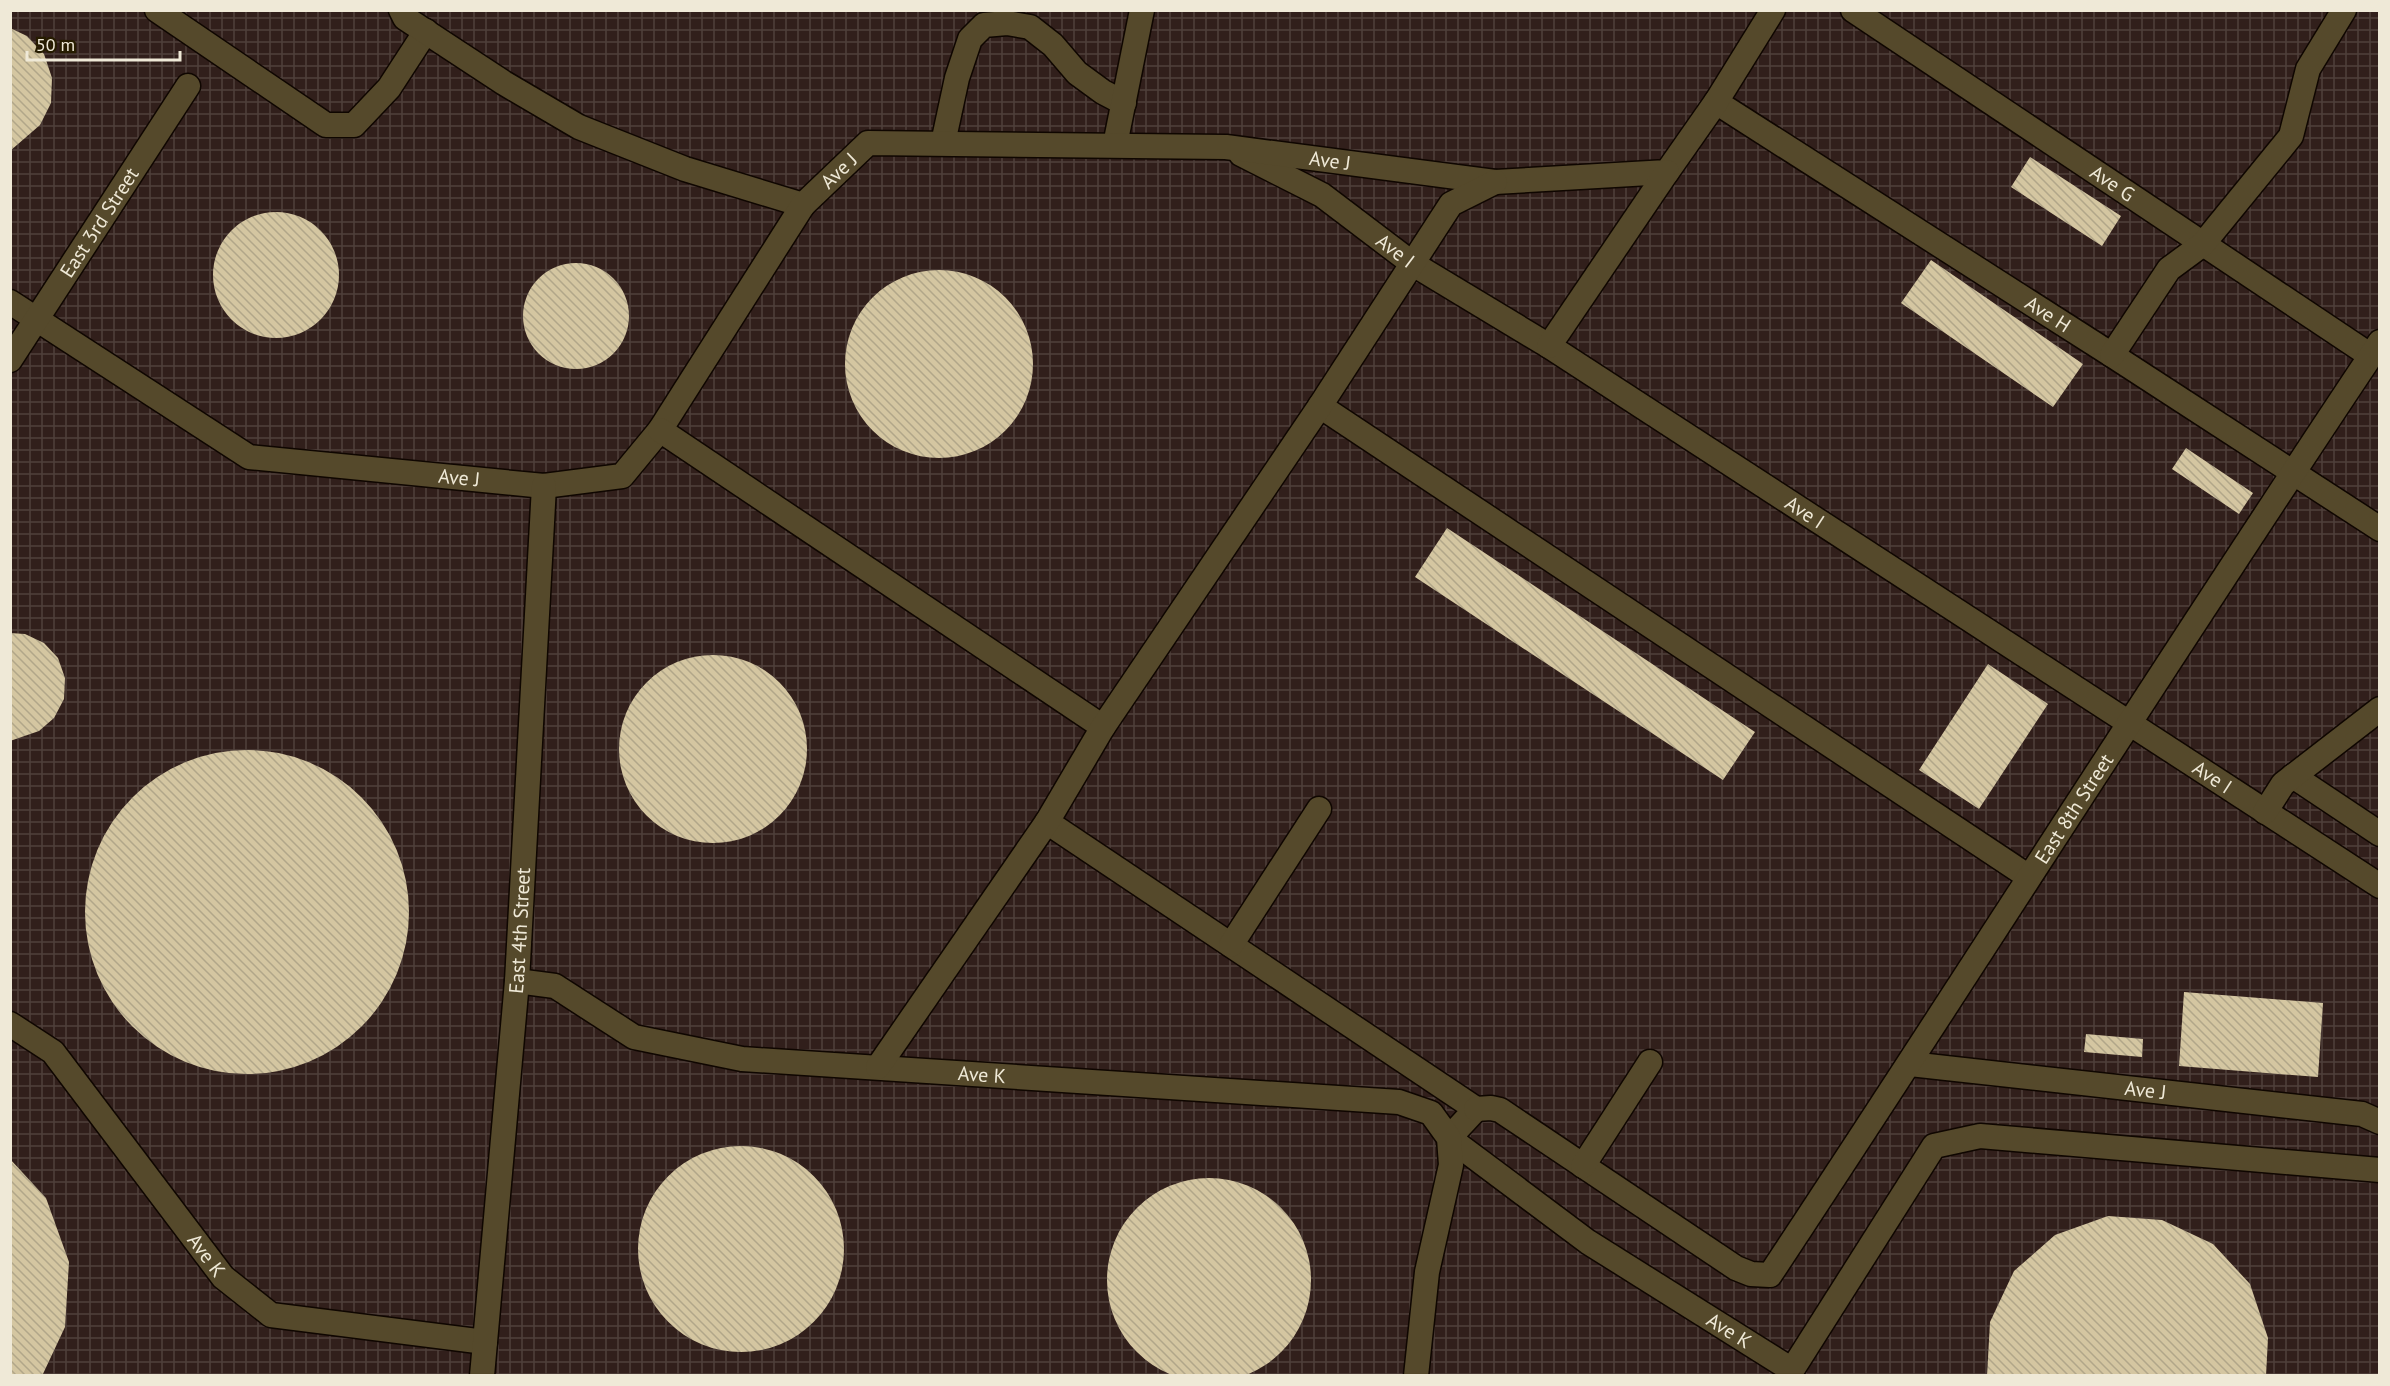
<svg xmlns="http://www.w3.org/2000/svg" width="2390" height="1386" font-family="'PT Sans',sans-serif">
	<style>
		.industrial { fill: url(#industrial-grid) }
		.building { fill: url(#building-back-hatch) }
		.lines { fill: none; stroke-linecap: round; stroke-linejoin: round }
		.minor-casing { stroke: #0f0600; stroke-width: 27 }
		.minor { stroke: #55492b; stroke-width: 24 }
		.labels { text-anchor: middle; stroke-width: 6; stroke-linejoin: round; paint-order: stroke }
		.street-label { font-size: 20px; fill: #efe9d7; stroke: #261c00 }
	</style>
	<defs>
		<pattern id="industrial-grid" width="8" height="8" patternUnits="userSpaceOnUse" patternTransform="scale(1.5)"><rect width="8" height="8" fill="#311f1b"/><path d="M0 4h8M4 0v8" fill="none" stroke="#4f403b"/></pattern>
		<pattern id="building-back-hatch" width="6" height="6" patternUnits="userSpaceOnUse" patternTransform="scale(1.5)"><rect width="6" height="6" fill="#d4c6a1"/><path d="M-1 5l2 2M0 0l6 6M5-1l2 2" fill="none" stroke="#b1a689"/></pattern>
	</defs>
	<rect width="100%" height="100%" fill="#261c00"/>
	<path class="industrial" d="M 11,11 L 2379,11 L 2379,1375 L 11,1375 Z"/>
	<path class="building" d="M 10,28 L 27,36 L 44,54 L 52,78 L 51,103 L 40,125 L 10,151 Z
		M 2030,157 L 2121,216 L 2102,246 L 2011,187 Z
		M213 275a63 63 0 1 1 126 0a63 63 0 1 1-126 0Z
		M 1931,260 L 2083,364 L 2053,407 L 1901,303 Z
		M523 316a53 53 0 1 1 106 0a53 53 0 1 1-106 0Z
		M845 364a94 94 0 1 1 188 0a94 94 0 1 1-188 0Z
		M 2186,448 L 2253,493 L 2239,514 L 2172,469 Z
		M 1447,528 L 1755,732 L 1723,780 L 1415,577 Z
		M 10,633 L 25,634 L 44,643 L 58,658 L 65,678 L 64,699 L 54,718 L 39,731 L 10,741 Z
		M619 749a94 94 0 1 1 188 0a94 94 0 1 1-188 0Z
		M 1988,664 L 2048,704 L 1979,809 L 1919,770 Z
		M85 912a162 162 0 1 1 324 0a162 162 0 1 1-324 0Z
		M 2184,992 L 2323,1003 L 2318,1077 L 2179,1066 Z
		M 2086,1034 L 2143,1039 L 2142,1057 L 2084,1052 Z
		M638 1249a103 103 0 1 1 206 0a103 103 0 1 1-206 0Z
		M 10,1159 L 46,1198 L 69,1262 L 65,1327 L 42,1376 L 10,1376 Z
		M1107 1280a102 102 0 1 1 204 0a102 102 0 1 1-204 0Z
		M 2108,1216 L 2162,1220 L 2213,1244 L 2250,1284 L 2268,1338 L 2266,1376 L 1987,1376 L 1990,1322 L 2014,1271 L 2055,1235 Z"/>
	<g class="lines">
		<g class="minor-casing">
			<g id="minor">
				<path d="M 157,10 L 326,125 L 354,125 L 389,88 L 426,31"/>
				<path d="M 401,10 L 405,18 L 504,83 L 579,127 L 685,169 L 803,205"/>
				<path id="s1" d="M 1853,10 L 2371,356"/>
				<path id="s2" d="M 1716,102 L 2112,355 L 2380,529"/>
				<path d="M 943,143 L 957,78 L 970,39 L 984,25 L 1007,23 L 1030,27 L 1053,45 L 1077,73 L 1103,92 L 1124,103"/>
				<path d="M 1115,145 L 1142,10"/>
				<path id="s3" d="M 1241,154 L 1322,195 L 1413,264 L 1549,346 L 2380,886"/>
				<path id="s4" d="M 10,302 L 249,457 L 544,486 L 622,476 L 660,430 L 803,205 L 868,143 L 1226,147 L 1495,182 L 1667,172 L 1716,102 L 1773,10"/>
				<path d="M 1549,346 L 1667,172"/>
				<path d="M 2112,355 L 2169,269 L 2203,244 L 2291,136 L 2308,69 L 2344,10"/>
				<path id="s5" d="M 10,360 L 188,86"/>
				<path d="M 1320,406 L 2029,877"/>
				<path d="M 660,430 L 1103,727"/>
				<path d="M 2293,776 L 2380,834"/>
				<path d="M 2265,812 L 2283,784 L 2380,709"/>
				<path id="s6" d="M 1047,822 L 1476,1109 L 1449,1138 L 1588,1242 L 1792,1370 L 1934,1146 L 1980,1136 L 2380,1170"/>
				<path d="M 1231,945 L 1319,809"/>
				<path id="s7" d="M 517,981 L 555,986 L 634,1037 L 742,1059 L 1399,1102 L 1431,1113 L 1449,1138 L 1451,1165 L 1427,1272 L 1416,1376"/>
				<path id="s8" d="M 10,1024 L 53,1052 L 223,1277 L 271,1315 L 485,1342"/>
				<path id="s9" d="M 1910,1064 L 2362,1114 L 2380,1122"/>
				<path d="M 878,1067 L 1047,822 L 1103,727 L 1320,406 L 1451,204 L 1495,182"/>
				<path id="s10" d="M 1476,1109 L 1491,1108 L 1500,1110 L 1736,1268 L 1751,1274 L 1770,1275 C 1975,965 2173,651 2380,342"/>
				<path d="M 1583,1166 L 1650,1062"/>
				<path id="s11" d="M 482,1376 L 517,981 L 544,486"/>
			</g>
		</g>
		<use href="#minor" class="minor"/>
	</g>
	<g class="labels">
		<g class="street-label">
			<text dy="7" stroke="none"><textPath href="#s4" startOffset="1539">Ave J</textPath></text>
			<text dy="7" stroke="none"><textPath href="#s4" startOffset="1036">Ave J</textPath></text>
			<text dy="7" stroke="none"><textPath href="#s1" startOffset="312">Ave G</textPath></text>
			<text dy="7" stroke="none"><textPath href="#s5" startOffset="164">East 3rd Street</textPath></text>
			<text dy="7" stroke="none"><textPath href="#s3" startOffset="183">Ave I</textPath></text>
			<text dy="7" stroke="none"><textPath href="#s2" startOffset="394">Ave H</textPath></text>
			<text dy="7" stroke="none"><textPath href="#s4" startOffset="496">Ave J</textPath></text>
			<text dy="7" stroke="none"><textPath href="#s3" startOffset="669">Ave I</textPath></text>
			<text dy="7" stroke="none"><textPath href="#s3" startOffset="1155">Ave I</textPath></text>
			<text dy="7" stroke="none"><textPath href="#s10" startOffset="900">East 8th Street</textPath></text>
			<text dy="7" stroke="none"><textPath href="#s11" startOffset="447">East 4th Street</textPath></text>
			<text dy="7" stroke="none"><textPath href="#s7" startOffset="483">Ave K</textPath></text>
			<text dy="7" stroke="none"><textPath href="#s9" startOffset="237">Ave J</textPath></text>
			<text dy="7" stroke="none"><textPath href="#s8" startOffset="306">Ave K</textPath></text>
			<text dy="7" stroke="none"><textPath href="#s6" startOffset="896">Ave K</textPath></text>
		</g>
	</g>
	<rect width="2390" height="1386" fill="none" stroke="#efe9d7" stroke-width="24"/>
	<path d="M27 51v9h153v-9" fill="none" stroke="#efe9d7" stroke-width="3"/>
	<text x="36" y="51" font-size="18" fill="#efe9d7" stroke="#261c00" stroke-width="4.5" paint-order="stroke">50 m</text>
</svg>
